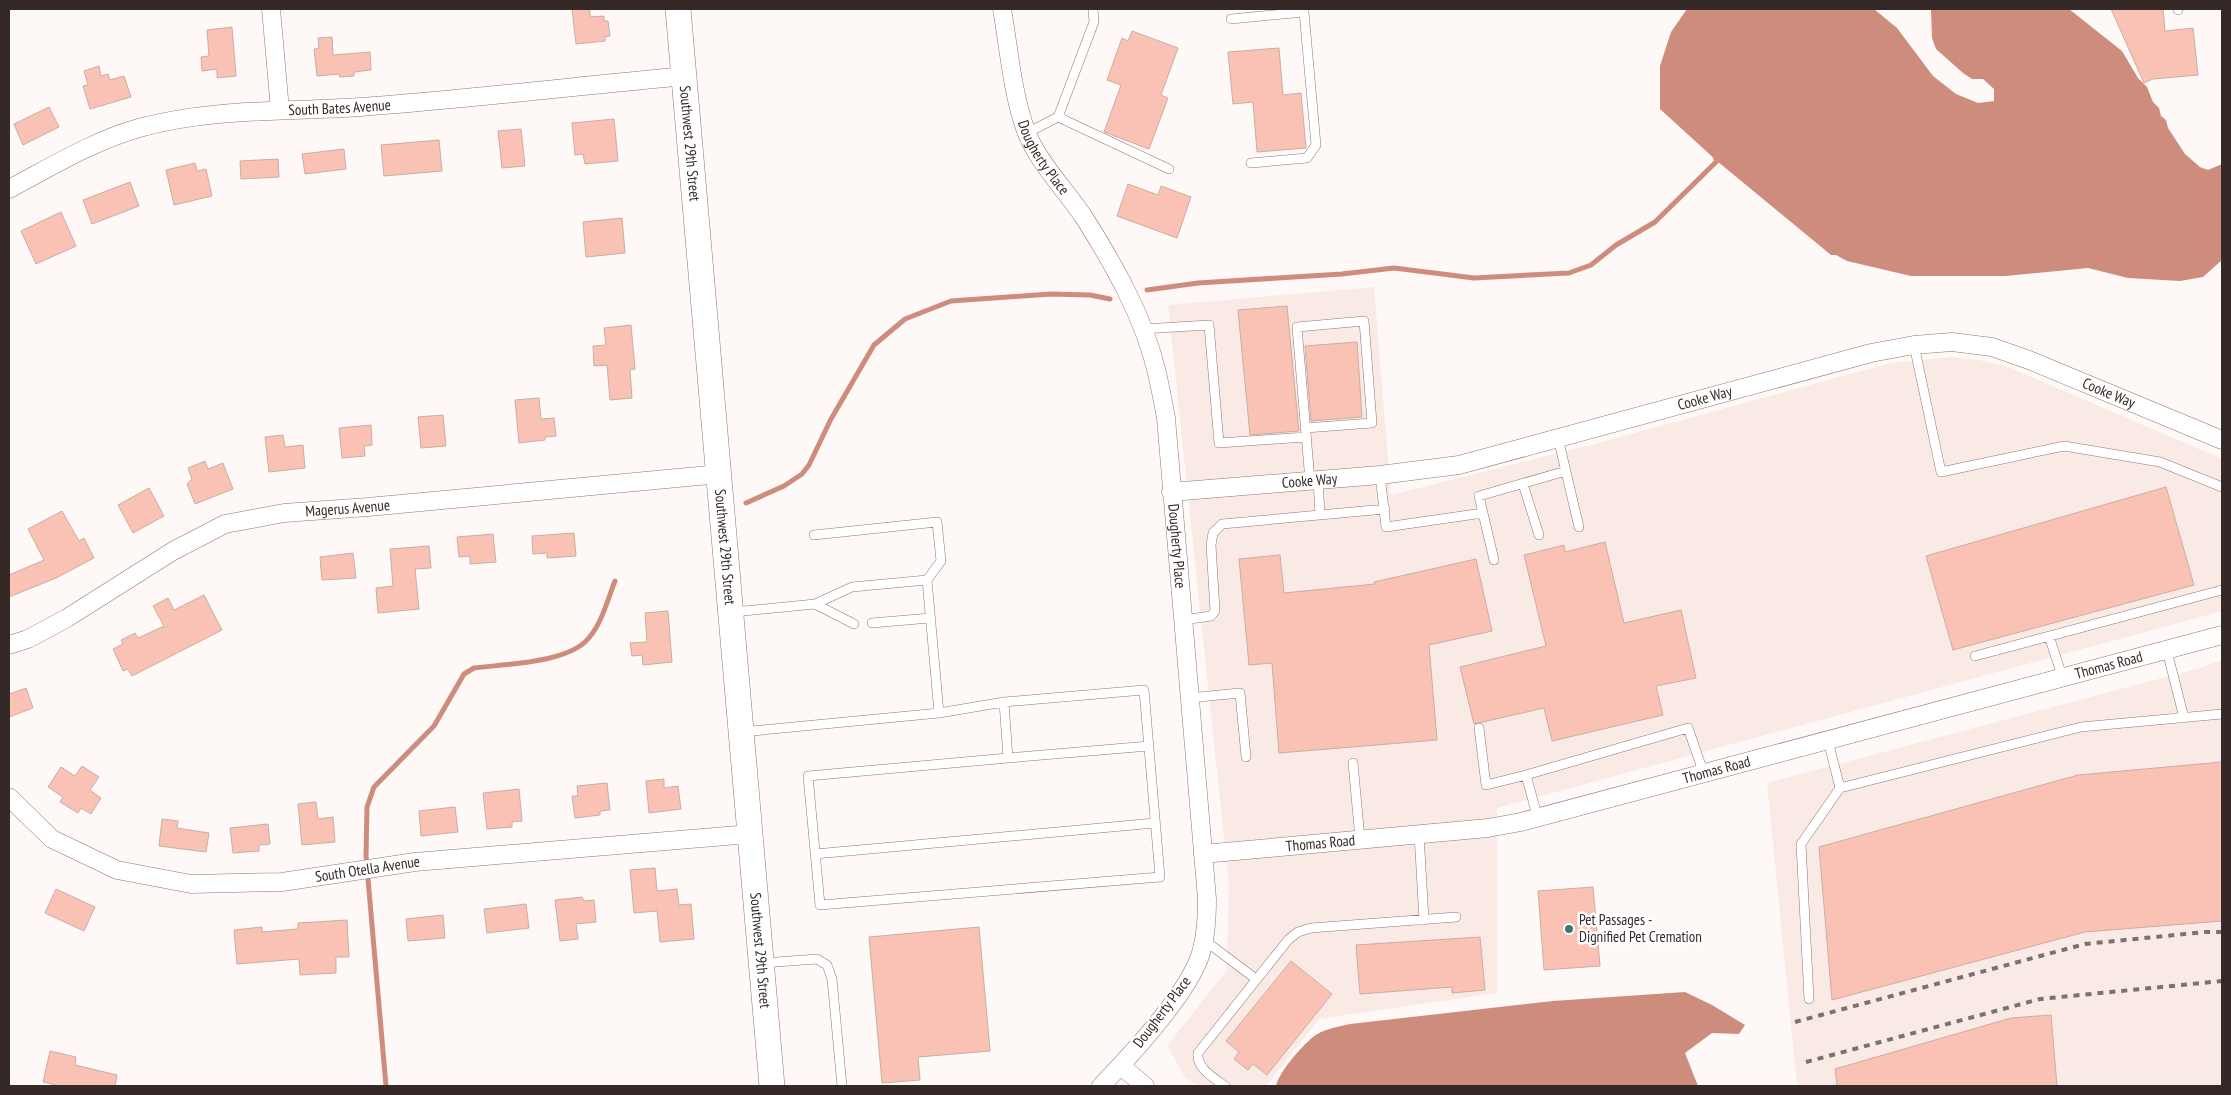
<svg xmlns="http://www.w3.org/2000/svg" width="2231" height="1095" font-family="'PT Sans Narrow',sans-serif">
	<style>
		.built { fill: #faeae6 }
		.water { fill: #ce8d7c }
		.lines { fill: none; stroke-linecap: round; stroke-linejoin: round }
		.stream { stroke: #ce8d7c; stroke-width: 5 }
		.building { fill: #fac2b4; stroke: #caada5 }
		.lane-casing { stroke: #91766f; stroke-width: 10 }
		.street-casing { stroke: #91766f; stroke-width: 19 }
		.secondary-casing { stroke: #91766f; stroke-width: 26 }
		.lane { stroke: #fff; stroke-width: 9 }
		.street { stroke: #fff; stroke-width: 18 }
		.secondary { stroke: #fff; stroke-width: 25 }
		.rail { stroke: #7b726f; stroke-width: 4; stroke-dasharray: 6 6; stroke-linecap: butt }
		.poi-dot { fill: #357b73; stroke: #fff; stroke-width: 2 }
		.labels { text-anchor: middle; stroke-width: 5; stroke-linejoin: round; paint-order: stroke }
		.street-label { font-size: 15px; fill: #342926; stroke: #fff }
		.poi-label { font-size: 15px; fill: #342926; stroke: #fff; text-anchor: start }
	</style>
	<rect width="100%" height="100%" fill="#fef8f6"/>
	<path class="built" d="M 1374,287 L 1391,495 L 1587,446 L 1891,363 L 1951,357 L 1979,360 L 2008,367 L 2222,459 L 2222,611 L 1497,808 L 1497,993 L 1319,1019 L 1266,1086 L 1197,1086 L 1185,1077 L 1167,1046 L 1227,970 L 1229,886 L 1168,305 Z
		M 2222,660 L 2222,1086 L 1797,1086 L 1767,783 L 2200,668 Z"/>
	<path class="water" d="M 1687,9 L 1874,9 L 1897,28 L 1933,76 L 1956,94 L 1978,103 L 1994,101 L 1994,89 L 1983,79 L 1972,79 L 1963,73 L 1936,49 L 1932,38 L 1931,9 L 2069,9 L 2122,51 L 2138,78 L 2147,87 L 2153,102 L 2159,108 L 2161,116 L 2166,120 L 2168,128 L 2185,154 L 2200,167 L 2208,170 L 2222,164 L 2222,260 L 2203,277 L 2180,281 L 2128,278 L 2088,268 L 2005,276 L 1911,276 L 1847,261 L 1836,255 L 1831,255 L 1717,161 L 1660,109 L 1660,66 L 1671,32 Z
		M 1685,992 L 1712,1005 L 1745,1025 L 1739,1034 L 1712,1033 L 1685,1053 L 1698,1086 L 1276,1086 C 1279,1072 1301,1047 1313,1037 C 1323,1029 1337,1027 1350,1024 L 1553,1001 Z"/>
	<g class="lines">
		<path class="stream" d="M 1147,290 L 1198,283 L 1342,274 L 1394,268 L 1474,278 L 1569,273 L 1591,265 L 1616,245 L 1655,222 L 1717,161 L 1715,156
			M 746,503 L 784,486 L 802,474 L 809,465 L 831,419 L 874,345 L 905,319 L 951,301 L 1051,294 L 1090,295 L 1110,299
			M 386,1086 L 366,856 L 367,807 L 374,787 L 434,726 L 464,674 L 474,668 C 505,664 562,663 585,642 C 601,627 607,601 615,581"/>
	</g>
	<path class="building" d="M 572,9 L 590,9 L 590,17 L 604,16 L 604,21 L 608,21 L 610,36 L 605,37 L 605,41 L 576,44 Z
		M 2111,9 L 2163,9 L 2165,31 L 2193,28 L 2198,75 L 2153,79 L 2144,83 Z
		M 232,27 L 236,76 L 217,78 L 217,69 L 202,71 L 201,57 L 209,56 L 207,30 Z
		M 1132,31 L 1178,48 L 1161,95 L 1168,98 L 1149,149 L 1104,132 L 1121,85 L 1107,80 L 1122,38 L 1128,41 Z
		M 332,37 L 333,55 L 370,52 L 371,70 L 354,72 L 354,76 L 340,77 L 339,74 L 317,76 L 314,49 L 319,48 L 318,38 Z
		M 1279,48 L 1283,95 L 1301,93 L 1306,148 L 1257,152 L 1253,102 L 1233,104 L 1228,52 Z
		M 99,66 L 101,76 L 108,74 L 110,80 L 124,76 L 131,97 L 90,109 L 83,86 L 88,85 L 84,71 Z
		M 49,107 L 59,127 L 23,145 L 14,124 Z
		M 614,119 L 618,161 L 585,164 L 583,154 L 575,155 L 572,123 Z
		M 521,129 L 525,166 L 502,168 L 498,131 Z
		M 439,140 L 442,171 L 384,176 L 381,145 Z
		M 344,149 L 346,169 L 305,174 L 302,154 Z
		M 278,159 L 279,177 L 241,179 L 240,161 Z
		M 195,163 L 197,171 L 206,169 L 212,196 L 174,205 L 166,170 Z
		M 130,182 L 139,206 L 92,224 L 83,200 Z
		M 1128,184 L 1158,195 L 1161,186 L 1191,197 L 1177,238 L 1117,216 Z
		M 61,212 L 76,246 L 36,264 L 21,231 Z
		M 622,218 L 625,253 L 586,257 L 583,222 Z
		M 1287,306 L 1299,431 L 1250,435 L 1238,310 Z
		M 631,325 L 635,369 L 630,370 L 632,398 L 610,400 L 607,365 L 594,366 L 593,346 L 606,345 L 604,328 Z
		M 1357,342 L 1362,417 L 1311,421 L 1305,346 Z
		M 539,398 L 541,419 L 554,418 L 556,436 L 545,437 L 545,440 L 519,443 L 515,400 Z
		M 443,415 L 446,446 L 421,448 L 418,417 Z
		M 371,425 L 372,445 L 364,446 L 365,456 L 342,458 L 339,428 Z
		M 283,435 L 285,447 L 303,445 L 305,468 L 269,472 L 265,437 Z
		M 205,461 L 208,469 L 223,463 L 233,489 L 195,504 L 187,484 L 192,479 L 188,468 Z
		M 2166,487 L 2194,585 L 1953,650 L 1926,556 Z
		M 149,488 L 164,516 L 133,533 L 118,505 Z
		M 62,511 L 79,541 L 84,538 L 94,558 L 56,578 L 9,597 L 9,575 L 44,560 L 28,529 Z
		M 574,533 L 576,556 L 547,558 L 547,553 L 533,554 L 532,536 Z
		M 493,534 L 496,562 L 470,564 L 470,556 L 459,557 L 457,537 Z
		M 1605,542 L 1624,623 L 1681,610 L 1696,678 L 1656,686 L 1663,715 L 1552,741 L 1544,708 L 1474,724 L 1460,667 L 1546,646 L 1524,555 L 1564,545 L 1565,552 Z
		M 429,546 L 431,568 L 415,569 L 419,609 L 378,613 L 376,588 L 393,586 L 390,549 Z
		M 353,553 L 356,578 L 322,580 L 320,557 Z
		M 1280,555 L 1284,593 L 1375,584 L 1374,582 L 1476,559 L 1492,631 L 1429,645 L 1437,740 L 1279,753 L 1272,663 L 1249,665 L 1239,559 Z
		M 204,595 L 222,630 L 132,676 L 128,669 L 123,671 L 113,649 L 123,644 L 121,640 L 135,633 L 138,638 L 164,626 L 153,606 L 168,598 L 174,610 Z
		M 668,611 L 672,662 L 643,665 L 642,655 L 632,656 L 630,643 L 647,642 L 645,613 Z
		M 26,688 L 33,708 L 9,717 L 9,694 Z
		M 2222,762 L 2222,921 L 2085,932 L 1832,1000 L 1819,847 L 2078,775 Z
		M 82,766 L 99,777 L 90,790 L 101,798 L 91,814 L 81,808 L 78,813 L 60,802 L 63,797 L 48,787 L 61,767 L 75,776 Z
		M 664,779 L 664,788 L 678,786 L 681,809 L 649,813 L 646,781 Z
		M 607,783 L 610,810 L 600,811 L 600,815 L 575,818 L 572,796 L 578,796 L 577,786 Z
		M 519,789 L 522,821 L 512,822 L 512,827 L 487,829 L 483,793 Z
		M 316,802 L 318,819 L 333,817 L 335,842 L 302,845 L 298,804 Z
		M 455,807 L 458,832 L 421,836 L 419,811 Z
		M 162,819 L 178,821 L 177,828 L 209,833 L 206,852 L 159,846 Z
		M 268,824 L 270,844 L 259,845 L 259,851 L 233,853 L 230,828 Z
		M 655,868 L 657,891 L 677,889 L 679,905 L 691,904 L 694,939 L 660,942 L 657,911 L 634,913 L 630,870 Z
		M 1593,887 L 1600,966 L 1544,970 L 1538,891 Z
		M 56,889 L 95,907 L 84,931 L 45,913 Z
		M 582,897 L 584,901 L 594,900 L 596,922 L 576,924 L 578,939 L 560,941 L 555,900 Z
		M 526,904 L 529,928 L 487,933 L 484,909 Z
		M 443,915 L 445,938 L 408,941 L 406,919 Z
		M 347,920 L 349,957 L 336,957 L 336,973 L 300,975 L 299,959 L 237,964 L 234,930 L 262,927 L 262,932 L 298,929 L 298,923 Z
		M 979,927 L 990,1051 L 918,1057 L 920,1080 L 882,1083 L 869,937 Z
		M 1480,937 L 1485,990 L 1452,993 L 1452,987 L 1360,994 L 1356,945 Z
		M 1291,961 L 1332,994 L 1267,1075 L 1253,1064 L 1248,1070 L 1234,1059 L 1239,1052 L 1226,1041 Z
		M 2051,1015 L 2057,1086 L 1837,1086 L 1835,1069 L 2011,1018 Z
		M 50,1051 L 76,1057 L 75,1065 L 117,1075 L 115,1086 L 60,1086 L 43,1082 Z"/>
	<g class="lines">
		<g class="lane-casing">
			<path id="lane" d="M 2178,9 L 2178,10
				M 1231,19 L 1304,12 L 1304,9
				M 1058,117 L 1169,169
				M 1027,133 L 1058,117 L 1094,22 L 1093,9
				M 1251,163 L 1307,158 L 1316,145 L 1304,12
				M 1143,329 L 1209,325 L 1219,443 L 1306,437
				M 1914,345 L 1941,472 L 2064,446 L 2160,462 L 2222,487
				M 1305,428 L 1372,423 L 1364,321 L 1297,327 L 1310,481
				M 1558,438 L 1579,527
				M 1380,475 L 1386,527 L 1483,513
				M 1318,480 L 1320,514
				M 1523,484 L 1539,535
				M 814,535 L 937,522 L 941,561 L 927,580
				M 1494,560 L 1479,496 L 1566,471
				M 815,604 L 854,624
				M 733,612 L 815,604 L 852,587 L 927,580 L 939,713 L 742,732
				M 1183,620 L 1211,616 L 1215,611 L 1211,545 L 1213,533 L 1222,524 L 1385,509
				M 872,623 L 930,618
				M 2049,636 L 2063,679
				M 2167,651 L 2184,718
				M 1975,656 L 2222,590
				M 1189,698 L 1240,693 L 1246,757
				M 939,713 L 1004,702 L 1144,690 L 1160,877 L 820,905 L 808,776 L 1008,758 L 1004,702
				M 1479,728 L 1486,785 L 1526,775
				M 1008,758 L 1149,746
				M 1353,763 L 1360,839
				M 1840,788 L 2081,727 L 2222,714
				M 1538,819 L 1526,775 L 1688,728 L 1704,774
				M 1419,834 L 1424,920
				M 815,854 L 1155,823
				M 1204,940 L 1256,979
				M 762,963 L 817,959 L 827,965 L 832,979 L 842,1086
				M 1809,999 L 1801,844 L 1840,788 L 1828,741
				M 1225,1086 C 1214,1078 1196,1068 1198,1053 L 1288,940 L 1298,932 L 1311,928 L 1456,917"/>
		</g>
		<g class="street-casing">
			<g id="street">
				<path d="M 271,9 L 280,110"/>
				<path id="s1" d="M 1002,9 C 1009,49 1012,92 1026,131 C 1038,163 1067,191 1085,219 C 1114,265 1143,316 1156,369 C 1160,385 1163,402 1166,418 L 1207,899 C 1207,919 1206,938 1200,956 C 1186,996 1131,1055 1101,1086"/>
				<path id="s2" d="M 9,189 C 51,167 93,141 139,128 C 211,108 287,112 361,107 C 469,99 577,86 685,76"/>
				<path id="s3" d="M 1171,492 L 1380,475 L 1459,465 L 1871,353 L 1914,345 L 1952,342 L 1992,347 L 2029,360 L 2222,440"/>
				<path id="s4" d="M 9,645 L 28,639 L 67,618 L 173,551 L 225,524 L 284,513 L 368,507 L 720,474"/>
				<path id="s5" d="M 9,797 L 52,839 L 117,870 L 191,884 L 282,882 L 415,862 L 750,834"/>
				<path id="s6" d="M 1203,854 L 1488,828 L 1521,822 L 2222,635"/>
				<path d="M 1121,1066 L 1145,1086"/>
			</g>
		</g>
		<g class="secondary-casing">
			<g id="secondary">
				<path id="s7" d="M 678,9 L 772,1086"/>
			</g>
		</g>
		<use href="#lane" class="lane"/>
		<use href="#street" class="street"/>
		<use href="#secondary" class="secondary"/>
		<path class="rail" d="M 1795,1022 L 2085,944 L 2205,932 L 2222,932
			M 1806,1062 L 2040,999 L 2222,981"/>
	</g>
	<circle class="poi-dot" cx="1569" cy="929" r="5"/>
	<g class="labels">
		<g class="street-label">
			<text dy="5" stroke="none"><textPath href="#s2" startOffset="346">South Bates Avenue</textPath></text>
			<text dy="5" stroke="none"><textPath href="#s7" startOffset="135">Southwest 29th Street</textPath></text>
			<text dy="5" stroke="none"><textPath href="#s1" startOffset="156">Dougherty Place</textPath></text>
			<text dy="5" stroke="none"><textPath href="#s3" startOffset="964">Cooke Way</textPath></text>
			<text dy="5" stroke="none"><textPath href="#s3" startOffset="544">Cooke Way</textPath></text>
			<text dy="5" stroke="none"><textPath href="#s3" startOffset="139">Cooke Way</textPath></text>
			<text dy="5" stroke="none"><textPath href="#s4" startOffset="372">Magerus Avenue</textPath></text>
			<text dy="5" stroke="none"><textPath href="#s1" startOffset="576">Dougherty Place</textPath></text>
			<text dy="5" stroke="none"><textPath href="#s7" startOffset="540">Southwest 29th Street</textPath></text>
			<text dy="5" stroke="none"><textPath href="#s6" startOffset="928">Thomas Road</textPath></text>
			<text dy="5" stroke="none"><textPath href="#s6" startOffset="522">Thomas Road</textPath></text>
			<text dy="5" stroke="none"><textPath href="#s6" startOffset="118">Thomas Road</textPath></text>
			<text dy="5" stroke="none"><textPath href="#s5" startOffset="385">South Otella Avenue</textPath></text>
			<text dy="5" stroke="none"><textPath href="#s7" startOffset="945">Southwest 29th Street</textPath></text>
			<text transform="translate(1162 1012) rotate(-53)" y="5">Dougherty Place</text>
		</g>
		<g class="poi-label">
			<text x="1579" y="925">Pet Passages -<tspan x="1579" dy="17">Dignified Pet Cremation</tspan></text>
		</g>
	</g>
	<rect width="2231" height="1095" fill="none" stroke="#342926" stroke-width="20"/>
</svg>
